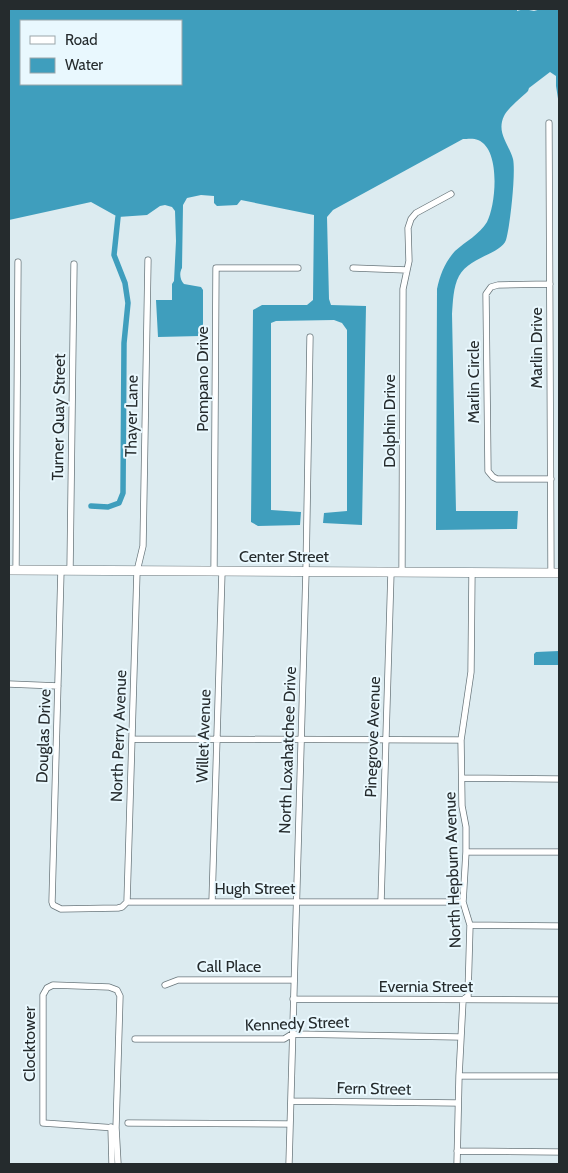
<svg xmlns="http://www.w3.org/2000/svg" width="568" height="1173" font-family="Cabin,sans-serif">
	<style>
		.water { fill: #3f9ebd; fill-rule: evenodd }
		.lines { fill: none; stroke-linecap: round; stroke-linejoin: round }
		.canal { stroke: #3f9ebd; stroke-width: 5.5 }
		.street-casing { stroke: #6a777c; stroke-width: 7 }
		.secondary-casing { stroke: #6a777c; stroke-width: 10 }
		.street { stroke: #fff; stroke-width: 5.5 }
		.secondary { stroke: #fff; stroke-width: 9 }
		.labels { text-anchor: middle; stroke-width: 4; stroke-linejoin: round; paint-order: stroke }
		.street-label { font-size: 16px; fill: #252b2d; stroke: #e9f8fe }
	</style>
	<rect width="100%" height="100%" fill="#dcebf0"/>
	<path class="water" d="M 9,9 L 517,9 L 517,11 L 524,9 L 534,11 L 541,9 L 559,9 L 559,105 L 556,86 L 556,76 L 550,72 L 529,88 L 528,91 C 522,97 508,108 504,116 C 496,133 509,144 513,159 C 516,172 510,227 506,240 C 501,254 469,257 459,276 C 453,287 453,302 452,314 L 456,511 L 518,511 L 517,529 L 436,530 L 437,289 C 440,275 445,262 455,251 C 465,242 480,234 487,222 C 496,205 501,149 478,140 C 474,138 467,139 463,139 L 333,210 L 327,217 L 329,299 L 331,305 L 366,306 L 362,525 L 323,523 L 324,513 L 347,511 L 347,330 L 342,323 L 334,320 L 276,321 L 271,323 L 271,510 L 301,512 L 300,525 L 258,526 L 251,522 L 253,310 L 262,305 L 307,305 L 313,300 L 314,215 L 241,200 L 237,205 L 217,206 L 214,203 L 214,196 L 201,195 L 187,198 L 183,205 L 182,268 C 179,273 180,280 184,284 L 201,287 L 203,290 L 203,334 L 200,336 L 158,337 L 156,300 L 172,300 L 172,284 L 174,281 L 176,241 L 175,211 L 172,207 L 165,205 L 160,206 L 147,215 L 118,217 L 91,202 L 9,220 ZM 21,21 L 181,21 L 181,84 L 21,84 Z
		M 559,651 L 559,665 L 534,665 L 534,654 L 536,652 Z"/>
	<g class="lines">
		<path class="canal" d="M 91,506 L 108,507 L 119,503 L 123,493 L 124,343 L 128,303 L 125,283 L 114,255 L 118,217"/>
		<g class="street-casing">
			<path id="street" d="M 549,123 L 551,573
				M 353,268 L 407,270
				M 550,284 L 498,285 L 491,287 L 486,294 L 488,471 L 493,477 L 497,479 L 551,479
				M 16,570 L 18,262
				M 61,570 L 52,902 L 53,905 L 61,909 L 118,908 L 122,907 L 127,902 L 463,902
				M 70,570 L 74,264
				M 214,571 L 216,268 L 298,268
				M 402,572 L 403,289 L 409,261 L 408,228 L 411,219 L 416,213 L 451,194
				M 9,684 L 58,686
				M 132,739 L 461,740
				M 462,778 L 559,779
				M 466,852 L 559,852
				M 127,902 L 137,571 L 143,546 L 148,260
				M 212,902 L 222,571
				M 381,902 L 391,572
				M 470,925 L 559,926
				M 165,985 L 178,980 L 294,980
				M 293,999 L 559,1000
				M 135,1039 L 284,1039 L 292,1034 L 460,1037
				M 459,1076 L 559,1076
				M 291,1101 L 458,1103
				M 128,1123 L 290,1124
				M 111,1127 L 112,1164
				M 116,1128 L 43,1123 L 43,995 L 47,988 L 53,985 L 109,987 L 117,990 L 120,996 L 116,1128 L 118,1164
				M 457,1151 L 559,1152
				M 289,1164 L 306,571 L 310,337
				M 457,1164 L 459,1076 L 463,1000 L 468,996 L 468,994 L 470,925 L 463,902 L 466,852 L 466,827 L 462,806 L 461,740 L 471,672 L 472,572"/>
		</g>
		<g class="secondary-casing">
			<path id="secondary" d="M 9,570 L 559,573"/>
		</g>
		<use href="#street" class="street"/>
		<use href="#secondary" class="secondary"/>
	</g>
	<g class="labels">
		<g class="street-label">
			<text transform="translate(536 348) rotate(-90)" y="6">Marlin Drive</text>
			<text transform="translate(202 379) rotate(-90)" y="6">Pompano Drive</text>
			<text transform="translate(473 382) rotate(-90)" y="6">Marlin Circle</text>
			<text transform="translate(131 416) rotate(-89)" y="6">Thayer Lane</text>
			<text transform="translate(58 417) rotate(-89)" y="6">Turner Quay Street</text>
			<text transform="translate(389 421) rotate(-90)" y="6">Dolphin Drive</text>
			<text x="284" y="562">Center Street</text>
			<text transform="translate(43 736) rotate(-88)" y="6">Douglas Drive</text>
			<text transform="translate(118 736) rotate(-88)" y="6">North Perry Avenue</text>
			<text transform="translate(203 736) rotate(-88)" y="6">Willet Avenue</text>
			<text transform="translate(372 737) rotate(-88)" y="6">Pinegrove Avenue</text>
			<text transform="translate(287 750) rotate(-88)" y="6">North Loxahatchee Drive</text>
			<text transform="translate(452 870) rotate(-92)" y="6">North Hepburn Avenue</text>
			<text x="255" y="894">Hugh Street</text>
			<text x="229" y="972">Call Place</text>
			<text x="426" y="992">Evernia Street</text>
			<text transform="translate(297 1023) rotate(-2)" y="6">Kennedy Street</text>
			<text transform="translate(29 1044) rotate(-90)" y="6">Clocktower</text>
			<text transform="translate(374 1088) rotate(1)" y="6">Fern Street</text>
		</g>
	</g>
	<rect width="568" height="1173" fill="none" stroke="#252b2d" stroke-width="20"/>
	<rect x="20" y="20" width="162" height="65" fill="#e9f8fe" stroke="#9ba6aa"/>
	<rect x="30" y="36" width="25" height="8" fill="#ffffff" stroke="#9ba6aa"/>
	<text x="65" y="45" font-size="15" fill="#252b2d">Road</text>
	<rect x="30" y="58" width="25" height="15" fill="#3f9ebd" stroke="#9ba6aa"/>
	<text x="65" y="70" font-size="15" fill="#252b2d">Water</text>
</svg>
